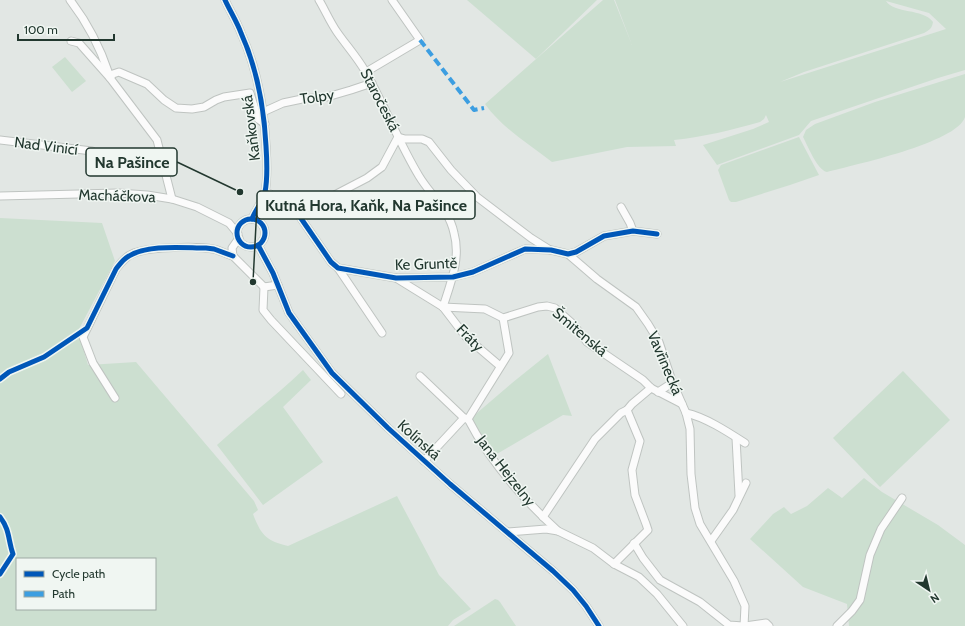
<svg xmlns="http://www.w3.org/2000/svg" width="965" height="626" viewBox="0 0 965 626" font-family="Cabin,sans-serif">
	<rect width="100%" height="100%" fill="#e2e7e4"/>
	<g fill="#ccdfd0" fill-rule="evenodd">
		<polygon points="467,0 597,0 536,59"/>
		<path d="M603 0H614L632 45 615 0H965V70L938 78 811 121 799 135 717 165 703 145 753 129 769 122 766 115 764 119 760 122C731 130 704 137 674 140L676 146 627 147 552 162C529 144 502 128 485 104ZM886 1 929 13 946 29 780 82 804 72 924 33C929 30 932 29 933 22 923 8 894 14 886 1Z"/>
		<polygon points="65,57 86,81 72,92 52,67"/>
		<path d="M965 74C965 82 965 111 965 117 957 143 853 165 827 172 817 170 808 146 803 137L806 130 815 124 875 102Z"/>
		<polygon points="799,137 819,175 790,185 736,202 731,202 729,200 718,170 721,165"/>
		<path d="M0 218 102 223 115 261 78 331 88 365 136 362 254 501 258 510 253 514C261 535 266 541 288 546L397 496 439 575 471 609 453 620 448 626H0ZM17 559H155V609H17Z"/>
		<polygon points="548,354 572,416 563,415 490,458 470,419 512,383"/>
		<path d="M303 370 311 380 283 407 323 462 263 505 217 445C245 419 276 396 303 370Z"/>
		<polygon points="903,371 950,420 880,487 833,438"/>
		<polygon points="864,478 882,492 938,525 965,545 965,626 849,626 847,604 803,587 750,539 773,514 784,507 791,514 807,506 828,488 842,498"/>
		<polygon points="495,599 498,600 500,602 516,626 454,626"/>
	</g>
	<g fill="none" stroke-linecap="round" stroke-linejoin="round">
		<defs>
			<g id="minor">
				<path d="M70 0C87 22 100 47 109 74"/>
				<path d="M225 0C230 11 237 22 241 33 257 68 264 108 266 146 267 161 268 177 265 192 263 202 255 210 252 219"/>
				<path d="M319 0C325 10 330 22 337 32 346 45 357 57 365 71 385 106 399 143 419 176 431 196 449 209 454 233 461 258 451 282 443 307"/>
				<polyline points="71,41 79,43 110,78 157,140 172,199"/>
				<polyline points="366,72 420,40 392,0"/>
				<polyline points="110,78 113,74 119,72 147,84 164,100 176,108 192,109 204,107 216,100 224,97 250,93 258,119 265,124"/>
				<polyline points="263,112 283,103 302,99 327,97 351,90 372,83"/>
				<polyline points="398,137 405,139 422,139 429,142 451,170 477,197 531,238 550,250"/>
				<polyline points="0,140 92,151"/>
				<polyline points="265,192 270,194 285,210 298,214 331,262 338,268 396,278 453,277 473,272 525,249 551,250 568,254 576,252 604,236 633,231 657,234"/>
				<polyline points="0,196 118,193 147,195 172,199 197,207 229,223 238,234"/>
				<polyline points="621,207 630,223 633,231"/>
				<polyline points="298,214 367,178 382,167 398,137"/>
				<circle cx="251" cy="233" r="14"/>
				<polyline points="239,238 232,248 233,256 264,287 278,285"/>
				<polyline points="258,245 273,273 289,313 332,373 388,428 450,484 553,571 573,590 586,606 599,626"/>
				<polyline points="568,254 597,279 636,307 648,324 659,342 672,381 686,413 690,429 691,474 695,508 700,524 734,581 745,606 744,626"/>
				<polyline points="338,268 382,333"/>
				<polyline points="396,278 443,307 466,337 500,366"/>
				<polyline points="264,287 263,310 271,320 341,394"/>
				<polyline points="443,307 485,309 503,318 538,307 547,306 555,308 572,323 587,342 643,380 651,388 682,404"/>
				<polyline points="420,376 464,418"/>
				<polyline points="658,392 669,385 672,381"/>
				<path d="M115 398 93 363 83 337 116 269C121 262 126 256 134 253 148 247 198 246 213 249 219 250 226 254 233 256"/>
				<path d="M686 413C705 417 728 432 745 443"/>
				<path d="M468 419C490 462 523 499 558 531"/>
				<polyline points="468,419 509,353 503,318"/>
				<polyline points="736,438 739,495"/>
				<polyline points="424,461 464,418 468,419"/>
				<polyline points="543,517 595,439 621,413 627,410 632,404 651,388"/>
				<polyline points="508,532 546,529 558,531 593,548 614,564 639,577 657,594 683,626"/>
				<polyline points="711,541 733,510 746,483"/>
				<polyline points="634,543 643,558 660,580 700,602 729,625 743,626"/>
				<polyline points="614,564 648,530 646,524 635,495 632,470 640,441 627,410"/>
				<polyline points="745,626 766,623 769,626"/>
				<polyline points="837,626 852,611 860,600 870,555 881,529 902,498"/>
			</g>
		</defs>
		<use href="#minor" stroke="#bfc4c1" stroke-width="9"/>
		<use href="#minor" stroke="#fbfbfb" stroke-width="7"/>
		<polyline stroke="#3c9ee1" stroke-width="4" stroke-dasharray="8 4" stroke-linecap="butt" points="420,40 474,110 484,108"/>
		<defs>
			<g id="cycleway">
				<path d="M225 0C230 11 237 22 241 33 257 68 264 108 266 146 267 161 268 177 265 192 263 202 255 210 252 219"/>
				<polyline points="265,192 270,194 285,210 298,214 331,262 338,268 396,278 453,277 473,272 525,249 551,250 568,254 576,252 604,236 633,231 657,234"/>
				<circle cx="251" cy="233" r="14"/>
				<polyline points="258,245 273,273 289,313 332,373 388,428 450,484 553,571 573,590 586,606 599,626"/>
				<path d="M0 379 9 372 44 357 87 328 116 269C120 264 123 259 129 256 148 244 184 248 206 248L214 249 233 256"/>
				<path d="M0 517C10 530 8 540 13 554L0 574"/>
			</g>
		</defs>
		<use href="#cycleway" stroke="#f0f6f2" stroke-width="8"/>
		<use href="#cycleway" stroke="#0057b8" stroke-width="5"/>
	</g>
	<g text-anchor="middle" stroke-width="3" stroke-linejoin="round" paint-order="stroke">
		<g font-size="15" fill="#22382f" stroke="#f0f6f2">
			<text transform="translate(317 97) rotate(-8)" y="5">Tolpy</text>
			<text transform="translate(380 100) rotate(63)" y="5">Staročeská</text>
			<text transform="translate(251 128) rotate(-97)" y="5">Kaňkovská</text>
			<text transform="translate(46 146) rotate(7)" y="5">Nad Vinicí</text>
			<text transform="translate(117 196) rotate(2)" y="5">Macháčkova</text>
			<text transform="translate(426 264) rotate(-2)" y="5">Ke Gruntě</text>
			<text transform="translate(580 332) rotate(40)" y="5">Šmitenská</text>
			<text transform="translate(470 338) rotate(46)" y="5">Fráty</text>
			<text transform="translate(665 363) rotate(67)" y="5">Vavřinecká</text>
			<text transform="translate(419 440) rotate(42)" y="5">Kolínská</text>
			<text transform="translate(506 471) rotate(52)" y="5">Jana Hejzelny</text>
		</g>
	</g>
	<path fill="none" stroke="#22382f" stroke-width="1.5" d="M240 192L177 162M253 282L257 205"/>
	<g fill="#22382f" stroke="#f0f6f2" stroke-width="1.5">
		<circle cx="240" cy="192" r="4"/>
		<circle cx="253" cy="282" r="4"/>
	</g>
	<g fill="#f0f6f2" stroke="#22382f" stroke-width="1.5">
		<rect x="86" y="148" width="91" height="28" rx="4"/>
		<rect x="257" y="191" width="218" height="28" rx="4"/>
	</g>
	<g font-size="16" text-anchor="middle" font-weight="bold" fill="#22382f">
		<text x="132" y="168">Na Pašince</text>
		<text x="366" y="211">Kutná Hora, Kaňk, Na Pašince</text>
	</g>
	<rect x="16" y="558" width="140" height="52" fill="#f0f6f2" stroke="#9eaaa4"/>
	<rect x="24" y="571" width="20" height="6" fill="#0057b8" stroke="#9eaaa4"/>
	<text x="52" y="578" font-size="12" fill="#22382f">Cycle path</text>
	<rect x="24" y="591" width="20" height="6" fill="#3c9ee1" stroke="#9eaaa4"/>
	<text x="52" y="598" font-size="12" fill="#22382f">Path</text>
	<g transform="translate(929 590) rotate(145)" stroke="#f0f6f2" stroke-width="3" paint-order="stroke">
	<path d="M0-3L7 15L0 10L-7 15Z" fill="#22382f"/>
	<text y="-6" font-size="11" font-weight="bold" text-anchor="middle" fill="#22382f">N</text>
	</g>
	<path d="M18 34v6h96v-6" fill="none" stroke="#22382f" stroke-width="2"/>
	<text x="24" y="34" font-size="12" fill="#22382f" stroke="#f0f6f2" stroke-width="3" paint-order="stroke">100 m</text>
</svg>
